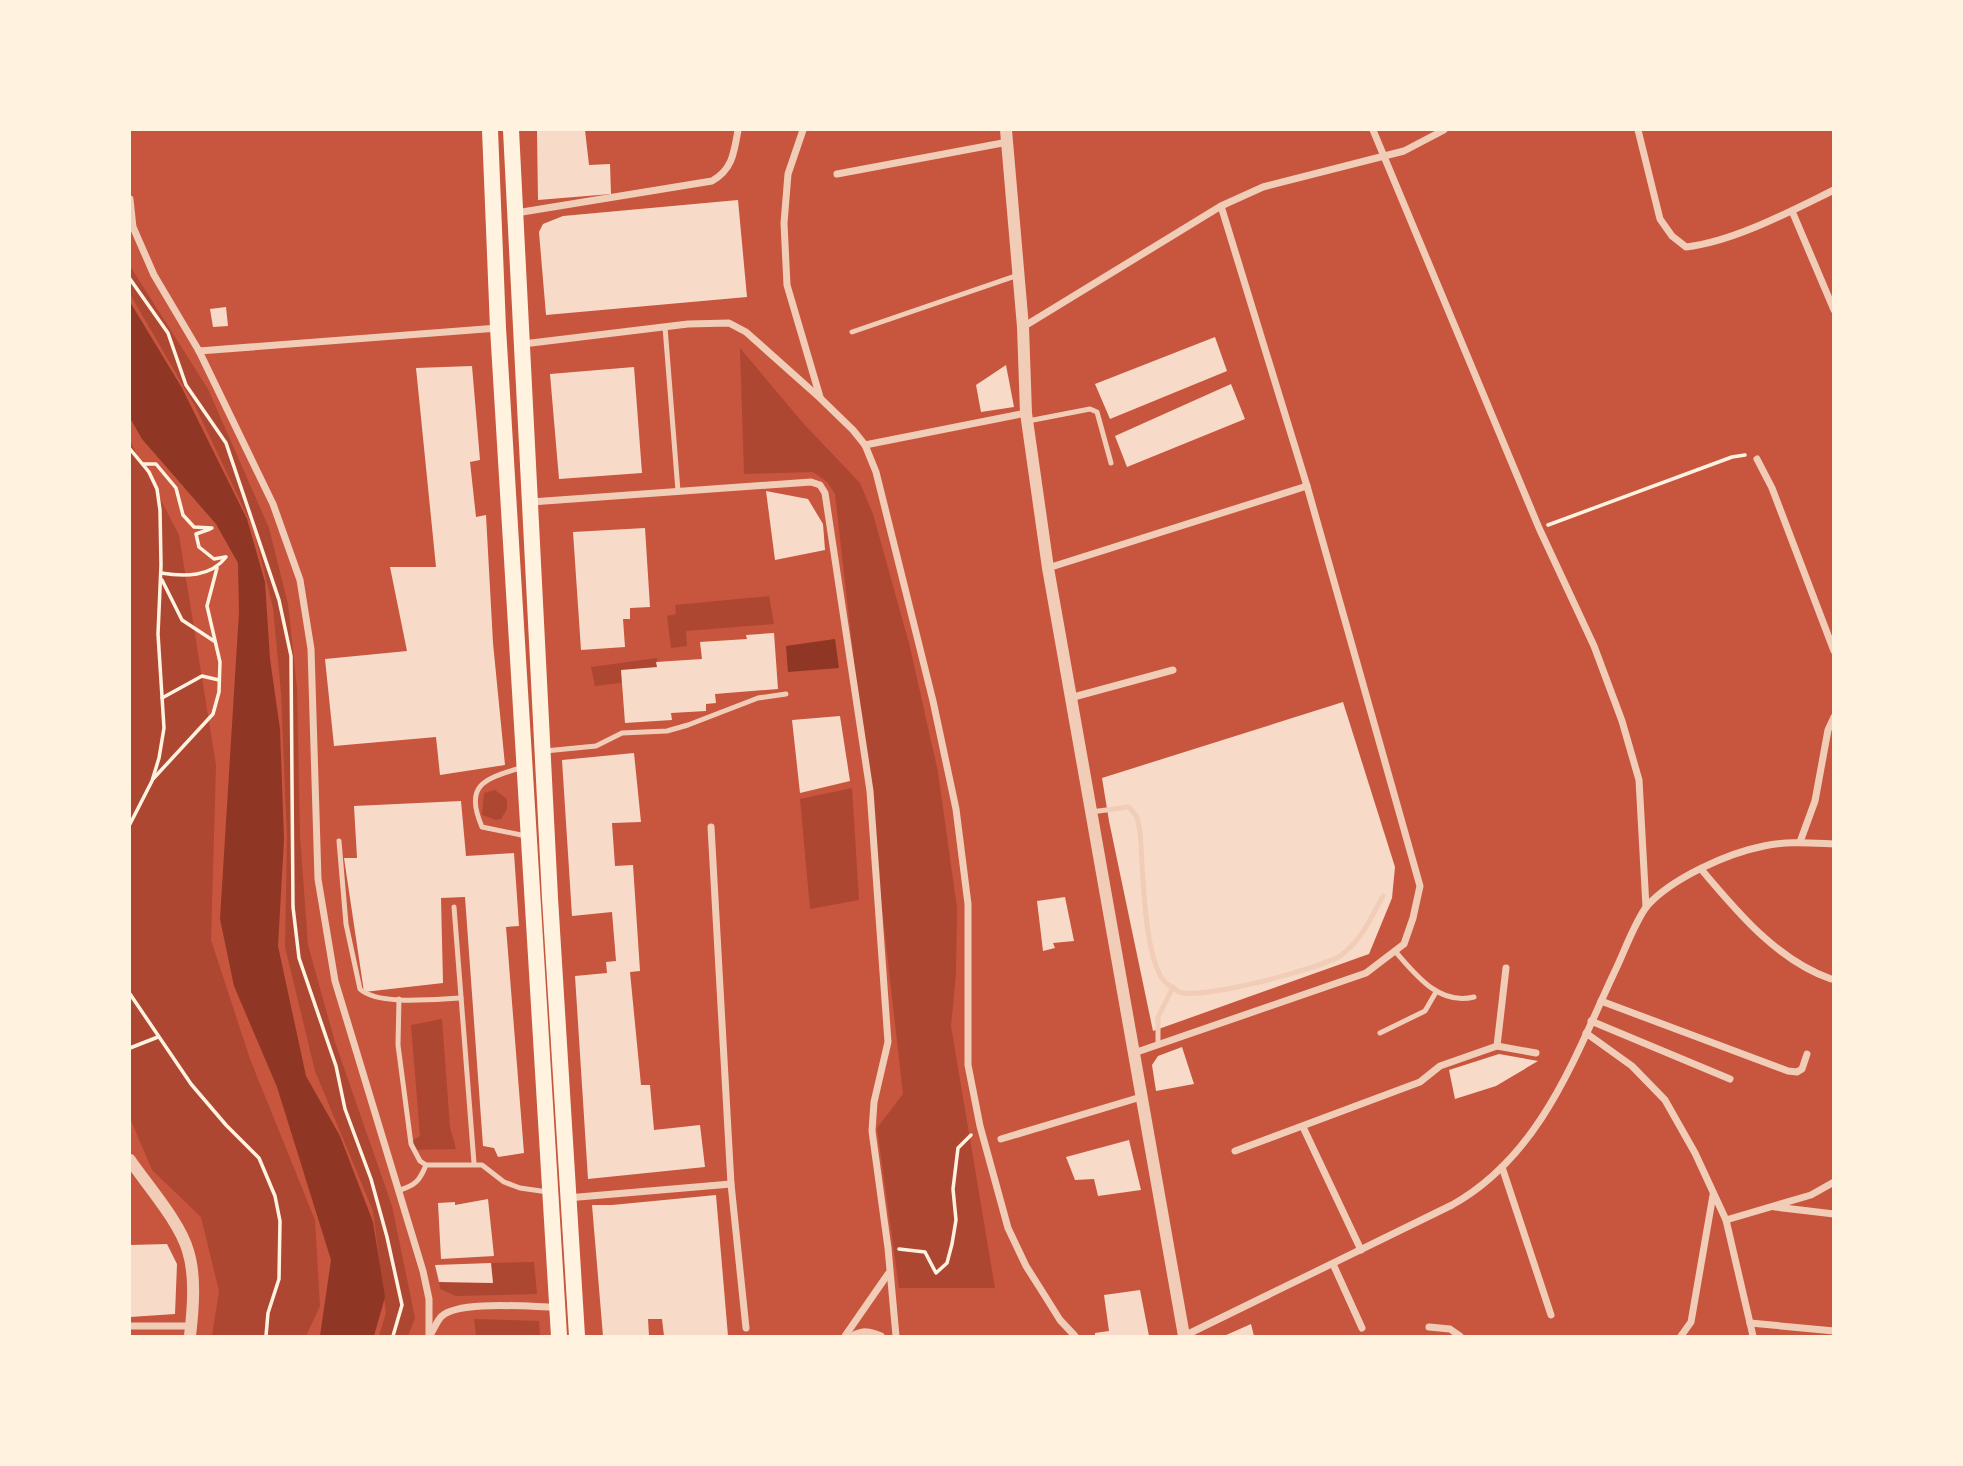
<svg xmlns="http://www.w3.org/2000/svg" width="1963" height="1466" viewBox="0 0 1963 1466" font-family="Inter,sans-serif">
	<rect width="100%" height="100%" fill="#c8553d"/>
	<g fill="#ae4732">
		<polygon points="130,266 208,389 269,528 288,604 297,688 300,836 308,945 335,1042 392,1206 415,1318 408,1336 379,1336 386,1313 373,1211 315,1071 285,947 287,838 281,693 273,608 254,530 196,408 130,294"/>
		<polygon points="740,348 803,423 860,483 873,514 910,647 938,772 957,908 956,974 951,1026 995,1288 899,1288 877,1128 903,1094 835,494 827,482 813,472 744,474"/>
		<polygon points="130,441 179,535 216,765 211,940 250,1059 315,1220 320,1306 306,1336 212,1336 219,1291 201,1217 152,1170 130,1118"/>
		<polygon points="769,596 774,624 686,631 687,646 671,648 667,616 676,614 675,605"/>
		<polygon points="657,658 659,678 595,686 591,667"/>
		<polygon points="852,788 859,900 810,909 800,799"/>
		<polygon points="495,790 507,799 507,809 501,819 496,820 482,815 484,793"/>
		<polygon points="442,1019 450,1127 456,1149 411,1150 409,1143 420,1136 411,1025"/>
		<polygon points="534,1262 537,1294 456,1296 440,1289 439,1282 493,1283 491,1263"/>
		<polygon points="474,1319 539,1321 540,1336 476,1336"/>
	</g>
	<g fill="#8f3625">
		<polygon points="130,302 182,388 247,519 265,582 270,659 280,729 284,839 278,946 306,1076 340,1136 373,1222 385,1297 374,1336 320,1336 331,1260 277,1087 234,986 220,919 239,612 238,563 216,524 142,439 130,418"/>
		<polygon points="835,639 839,668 788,672 786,646"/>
	</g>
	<g fill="#f7dbc8">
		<polygon points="537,130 585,130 589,165 610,164 611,194 538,200"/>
		<polygon points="738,200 747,297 546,315 539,232 543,224 563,216"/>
		<polygon points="226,307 228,326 213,327 210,309"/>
		<polygon points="1215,337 1227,371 1110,419 1095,384"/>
		<polygon points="1006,365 1014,407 981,412 976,385"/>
		<polygon points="472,366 480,460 470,462 476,517 486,515 493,643 505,765 440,775 436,737 334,746 325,659 407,651 390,567 436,567 416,368"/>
		<polygon points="634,367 642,473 559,479 550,374"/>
		<polygon points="1231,384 1245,419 1127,467 1115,436"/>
		<polygon points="766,491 808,499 823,524 825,550 775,560"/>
		<polygon points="645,528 650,607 630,608 630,619 623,619 625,647 581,650 573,532"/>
		<polygon points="774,633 778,689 715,694 716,703 706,704 706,711 671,713 672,720 625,723 621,670 657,667 656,662 702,659 700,642 747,639 746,635"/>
		<polygon points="1343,702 1395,867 1392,898 1369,954 1153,1031 1109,821 1102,778"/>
		<polygon points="840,716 850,781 800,793 792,720"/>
		<polygon points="634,753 641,822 612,823 615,866 633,865 640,971 630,972 641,1085 650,1085 654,1130 700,1125 705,1167 588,1179 575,976 607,973 606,962 616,961 612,912 572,916 562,760"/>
		<polygon points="461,801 466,856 514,853 519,926 506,927 524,1153 498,1157 494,1148 483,1146 465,897 441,898 443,983 364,992 344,858 357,858 354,806"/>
		<polygon points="1065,897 1074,941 1053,943 1055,948 1043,951 1037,901"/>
		<polygon points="1182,1047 1194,1084 1156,1091 1152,1065 1158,1056"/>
		<polygon points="1499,1054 1538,1061 1496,1086 1455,1099 1449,1070"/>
		<polygon points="1129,1140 1141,1190 1098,1196 1094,1179 1075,1180 1066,1157"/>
		<polygon points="716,1195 728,1336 664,1336 662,1319 648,1319 649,1336 603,1336 592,1205 612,1205"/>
		<polygon points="488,1199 494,1256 441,1259 438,1203 455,1202 455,1205"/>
		<polygon points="167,1244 177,1264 175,1314 130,1317 130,1245"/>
		<polygon points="491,1263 493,1283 439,1282 435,1265"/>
		<polygon points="1140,1290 1149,1336 1095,1336 1095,1333 1109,1331 1104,1295"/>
		<polygon points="1251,1324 1254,1336 1224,1336"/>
	</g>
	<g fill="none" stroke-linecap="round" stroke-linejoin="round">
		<g stroke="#fff3e0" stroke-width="3.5">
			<polyline points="130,279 168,333 186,385 226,443 279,600 291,656 293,907 299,958 336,1066 345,1109 371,1179 387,1237 402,1305 393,1336"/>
			<polyline points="130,449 149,472 157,489 160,510 161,565 158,634 164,728 159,758 152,781 130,824"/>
			<polyline points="143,464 156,464 176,488 183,515 194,527 212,528"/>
			<polyline points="1548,525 1732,457 1745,455"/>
			<polyline points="210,529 196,534 199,547 214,559 225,557"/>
			<path d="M161 573C185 577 211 577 226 557"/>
			<polyline points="162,580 182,620 214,641"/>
			<polyline points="162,698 202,676 219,680"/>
			<polyline points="153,779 213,714 219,692 220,662 207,606 217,568"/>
			<polyline points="130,994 191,1084 226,1125 259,1158 275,1196 280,1221 279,1279 268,1313 266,1336"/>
			<polyline points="130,1048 158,1037"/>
			<polyline points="899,1249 925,1252 936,1273 947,1263 952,1244 956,1220 953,1189 958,1148 971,1135"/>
		</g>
		<g stroke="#f1ccb7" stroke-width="5">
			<polyline points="665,327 678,491"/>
			<polyline points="852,332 1018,275"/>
			<polyline points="1028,421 1090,409 1097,412 1111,463"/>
			<polyline points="545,751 596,746 622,733 667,731 688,725 758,698 786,694"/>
			<path d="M523 767C486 779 463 783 482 827L526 836"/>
			<path d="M1091 812 1129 807 1137 817 1140 832C1143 865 1143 961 1166 983 1169 985 1176 990 1179 992 1202 1000 1319 969 1340 956 1361 941 1371 918 1383 896"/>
			<path d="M339 841 346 924 360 989C378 1006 436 999 461 998"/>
			<polyline points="454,907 474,1163"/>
			<path d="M1395 951C1415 974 1439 1006 1474 997"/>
			<polyline points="399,999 398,1045 411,1144 420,1161 426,1165 482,1165 504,1182 520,1188 548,1192"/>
			<polyline points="1380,1033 1425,1011 1436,992"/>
			<polyline points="1158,1045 1158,1017 1173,987"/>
			<path d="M400 1190C416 1185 420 1180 426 1165"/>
		</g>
		<g stroke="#f1ccb7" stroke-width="7">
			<polyline points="803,130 788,174 784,223 787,285 820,397"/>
			<polyline points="1373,130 1539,528 1594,646 1622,721 1639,780 1646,907"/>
			<path d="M1638 130 1660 219 1672 236 1686 247C1733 242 1791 211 1834 190"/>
			<polyline points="837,174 1008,142"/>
			<polyline points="130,199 133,227 154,275 199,351 273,504 300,580 311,649 318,879 335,981 423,1271 429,1299 429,1336"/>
			<polyline points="1792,211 1834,310"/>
			<path d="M516 213 712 181C733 169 734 152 738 130"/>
			<polyline points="1023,327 1221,206 1263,187 1404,151 1444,130"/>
			<polyline points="523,344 688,324 729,323 746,332 820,398 853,430 865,445 876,472 933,701 956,809 968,904 968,1065 980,1126 1008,1228 1026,1266 1045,1296 1060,1320 1075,1336"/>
			<polyline points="199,351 498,328"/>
			<polyline points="865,445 1026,413"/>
			<polyline points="1757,459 1772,488 1834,651"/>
			<polyline points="531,502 811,482 820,485 825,493 870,791 888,1042 874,1102 872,1131 888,1248 896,1336"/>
			<polyline points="1048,568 1307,486"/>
			<polyline points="1070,698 1173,670"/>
			<polyline points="711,827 731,1184 746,1328"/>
			<polyline points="1800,842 1815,801 1828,730 1834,717"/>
			<path d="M1701 869C1737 912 1777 960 1831 979"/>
			<polyline points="1601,1001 1788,1071 1797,1072 1802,1069 1807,1054"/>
			<polyline points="1591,1021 1730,1079"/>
			<polyline points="1586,1033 1632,1066 1665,1100 1695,1153 1726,1220 1753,1336"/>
			<polyline points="1497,1046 1506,968"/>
			<polyline points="1134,1053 1366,973 1404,944 1413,918 1420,886 1307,486 1221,206"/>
			<polyline points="1303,1127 1361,1250"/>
			<polyline points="1001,1139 1141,1097"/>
			<polyline points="1235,1151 1420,1082 1440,1066 1497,1046 1536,1053"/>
			<polyline points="1502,1167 1551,1315"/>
			<polyline points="567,1198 731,1184"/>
			<polyline points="1775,1207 1834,1214"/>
			<polyline points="1726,1220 1811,1195 1834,1182"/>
			<polyline points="1333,1264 1362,1328"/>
			<polyline points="1750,1323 1834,1331"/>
			<polyline points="130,1326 191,1326"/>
			<polyline points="1429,1327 1450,1329 1460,1336"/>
			<path d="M430 1335C434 1330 437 1320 442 1316 459 1300 531 1307 556 1307"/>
			<polyline points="845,1336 888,1274"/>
			<path d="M852 1336C863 1330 870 1331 881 1336"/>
			<path d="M1184 1336 1452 1205C1540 1156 1574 1059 1614 973 1623 955 1635 921 1647 906 1672 878 1728 853 1764 846 1787 841 1810 843 1834 844"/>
			<polyline points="1681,1336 1691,1322 1713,1195"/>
		</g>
		<g stroke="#f1ccb7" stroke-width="12">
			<polyline points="1006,130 1023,327 1026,413 1048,568 1184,1336"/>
			<path d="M130 1160C147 1185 180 1222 188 1251 196 1276 193 1310 190 1336"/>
		</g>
		<g stroke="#fff3e0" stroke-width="16">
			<polyline points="490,130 498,328 559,1336"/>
			<polyline points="511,130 550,898 577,1336"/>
		</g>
	</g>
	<rect width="1963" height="1466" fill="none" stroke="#fff3e0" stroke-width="262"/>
</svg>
